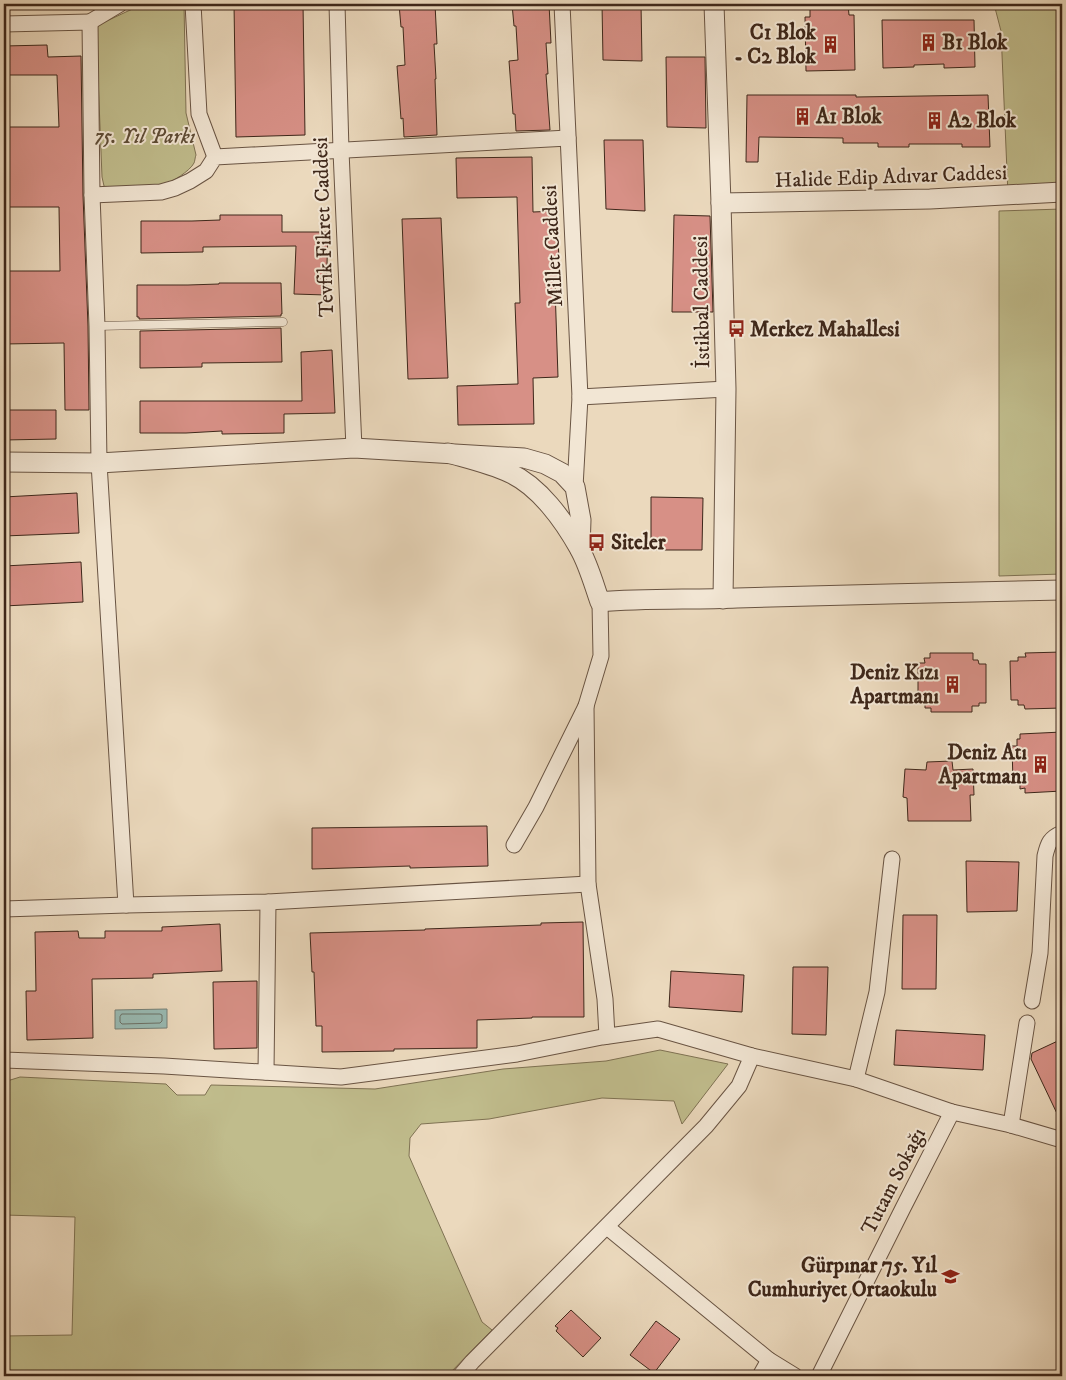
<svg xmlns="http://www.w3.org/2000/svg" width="1066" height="1380" viewBox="0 0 1066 1380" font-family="'IM FELL DW Pica',serif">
	<rect width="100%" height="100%" fill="#ebd9bd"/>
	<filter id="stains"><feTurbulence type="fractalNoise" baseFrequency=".004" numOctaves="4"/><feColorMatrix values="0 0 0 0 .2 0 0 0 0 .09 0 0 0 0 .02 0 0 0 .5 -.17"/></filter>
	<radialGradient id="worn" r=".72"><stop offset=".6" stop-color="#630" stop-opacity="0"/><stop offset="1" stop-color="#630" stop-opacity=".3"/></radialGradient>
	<g fill="#c0bc8c" stroke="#7f7253">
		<path d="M143 4H184L186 113 196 155C195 157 195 161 194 163 190 171 172 182 164 185L107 188 104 186 102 177 96 26Z"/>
		<polygon points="994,4 1062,4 1062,190 1008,195 1001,31"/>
		<polygon points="1062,209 1062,574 999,576 999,211"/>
		<polygon points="660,1050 728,1064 682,1124 674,1101 602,1098 489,1119 421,1124 410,1138 409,1156 482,1322 492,1330 447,1376 4,1376 4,1336 72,1335 75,1217 4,1215 4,1082 20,1077 166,1084 177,1095 205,1095 211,1085 375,1089 503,1069 606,1061"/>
	</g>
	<polygon fill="#98bab3" stroke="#747f76" points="167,1009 167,1028 115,1029 115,1010"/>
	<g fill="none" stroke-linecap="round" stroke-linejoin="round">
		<polygon stroke="#6b7066" stroke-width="1" points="122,1014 160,1014 162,1015 162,1021 160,1023 122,1024 120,1022 120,1017"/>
	</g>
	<g fill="#d79086" stroke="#3e271a">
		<polygon points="234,4 303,4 305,135 236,137"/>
		<polygon points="399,4 435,4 437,44 434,44 436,79 435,79 437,135 404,137 403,118 401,119 397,66 405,65 403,27 401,27"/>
		<polygon points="512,4 549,4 551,43 546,43 548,74 546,74 550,130 516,131 515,114 513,114 509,61 518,60 516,26 514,26"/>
		<polygon points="602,4 641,4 642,61 603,60"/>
		<polygon points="810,4 848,4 849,15 854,15 855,70 806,71 805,17 810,17"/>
		<polygon points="882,20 974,20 975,67 944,68 944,64 914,65 914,67 883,68"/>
		<polygon points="47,45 48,57 81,56 83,195 88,326 89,410 65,410 64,343 4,344 4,271 60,271 59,207 4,207 4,127 59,127 57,75 4,75 4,46"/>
		<polygon points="666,57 705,57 706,128 667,127"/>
		<polygon points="747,95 856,95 856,97 988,95 990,147 962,147 962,144 909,144 909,147 878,147 878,143 843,143 843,138 759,137 758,162 746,162"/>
		<polygon points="604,140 643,140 645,211 606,209"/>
		<polygon points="532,157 533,212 557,211 560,286 555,287 558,377 533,378 534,424 458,425 457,386 518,384 515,303 520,303 517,197 457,198 456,158"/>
		<polygon points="220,215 282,215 282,232 328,232 326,295 294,294 296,246 203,247 203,252 141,253 141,221 192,221 220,220"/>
		<polygon points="674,215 710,216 713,312 672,312"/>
		<polygon points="441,218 448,378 408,379 402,219"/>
		<polygon points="219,283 281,283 282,314 281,314 281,316 139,319 139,317 137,317 137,285 188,285 219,284"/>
		<polygon points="281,328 282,362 202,363 202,367 140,368 140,331"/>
		<polygon points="332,350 335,413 284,414 284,433 222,434 222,431 186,433 140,433 140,401 302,401 301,352"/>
		<polygon points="4,410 56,410 56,439 4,440"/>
		<polygon points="77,493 79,533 4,536 4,497"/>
		<polygon points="651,497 703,498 702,550 651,550"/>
		<polygon points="81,562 83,602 4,606 4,566"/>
		<polygon points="1062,652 1062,708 1025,709 1024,705 1018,705 1018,700 1011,700 1010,661 1018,661 1018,657 1026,657 1025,653"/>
		<polygon points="930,653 973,653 973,660 978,660 979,664 986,664 986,703 979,703 979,706 972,706 972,712 931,712 931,708 925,708 925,704 918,704 918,663 925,663 924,658 930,658"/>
		<polygon points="1062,732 1062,791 1025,793 1025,788 1020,789 1020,782 1013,782 1012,746 1017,746 1017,739 1020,739 1020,734"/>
		<polygon points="952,761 953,770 973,769 974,795 970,795 971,821 908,821 907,798 903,797 905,769 926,770 927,762"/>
		<polygon points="487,826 488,866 410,868 410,866 312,869 312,828"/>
		<polygon points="966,861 1019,862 1017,911 967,912"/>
		<polygon points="903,915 937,915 936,989 902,989"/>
		<polygon points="583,922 584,1017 532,1017 532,1018 477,1020 477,1048 394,1049 394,1051 322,1052 322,1026 316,1026 314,972 312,972 310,933 425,930 425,929 541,925 541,923"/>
		<polygon points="220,924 222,971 153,974 153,978 92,979 93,1038 27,1040 26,991 36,991 35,932 78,931 79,938 105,938 105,931 162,931 162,927"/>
		<polygon points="793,967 828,967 826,1035 792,1034"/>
		<polygon points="671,971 744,975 742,1012 669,1007"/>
		<polygon points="257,981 257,1048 214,1049 213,982"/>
		<polygon points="896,1030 985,1035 983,1070 894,1065"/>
		<polygon points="1062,1039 1062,1124 1031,1059 1032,1053"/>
		<polygon points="571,1310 601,1338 583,1357 556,1331 558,1328 555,1326"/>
		<polygon points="656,1321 680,1339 654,1373 630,1355"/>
	</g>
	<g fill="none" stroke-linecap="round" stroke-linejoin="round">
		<defs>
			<polyline id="service" points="97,326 283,322"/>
			<g id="minor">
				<polyline points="193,4 199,114 215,157"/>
				<polyline points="337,4 341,151 354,448"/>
				<polyline points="562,4 580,397 575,487"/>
				<polyline points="90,22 120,4"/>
				<polyline points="4,24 90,22 92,195 97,326 99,463 126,905"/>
				<polyline points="92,195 161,192 175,188 190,181 206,171 215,157 568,138"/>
				<polyline points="580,397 726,389"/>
				<polyline points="586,706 588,884 605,999 607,1036"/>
				<polyline points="514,845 536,807 586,706 601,656 600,602"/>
				<polyline points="4,909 126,905 268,902 588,884"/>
				<path d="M1032 1001 1040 953 1045 856C1048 843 1050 838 1062 833"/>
				<polyline points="4,1060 164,1066 341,1077 517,1054 602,1037 658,1029 752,1056 856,1079 952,1112 1011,1125 1062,1140"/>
				<polyline points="266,1072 268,902"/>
				<polyline points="856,1079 877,992 892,859"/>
				<polyline points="1011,1125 1027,1023"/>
				<polyline points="607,1227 769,1360 795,1376"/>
				<polyline points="460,1376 472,1362 706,1126 739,1086 752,1056"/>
				<polyline points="760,1376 769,1360"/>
				<polyline points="819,1376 903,1208 952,1112"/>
			</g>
			<g id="tertiary">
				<polyline points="714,4 721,203 726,389 723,599"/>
				<polyline points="721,203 930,199 1062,192"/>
				<path d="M448 453C469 459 491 464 510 473 539 486 564 521 579 548 588 563 594 585 600 602 646 598 691 600 737 598 845 595 954 592 1062 590"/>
				<polyline points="4,462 99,463 354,448 524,458 545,464 562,473 575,487 581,520 580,549"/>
			</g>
		</defs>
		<use href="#service" stroke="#695443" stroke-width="9"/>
		<use href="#minor" stroke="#695443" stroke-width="17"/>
		<use href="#tertiary" stroke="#695443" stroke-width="21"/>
		<use href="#service" stroke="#f2e6d4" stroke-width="8"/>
		<use href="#minor" stroke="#f2e6d4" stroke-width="15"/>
		<use href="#tertiary" stroke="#f2e6d4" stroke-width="19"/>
	</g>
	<defs>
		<symbol id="building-bare" viewBox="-9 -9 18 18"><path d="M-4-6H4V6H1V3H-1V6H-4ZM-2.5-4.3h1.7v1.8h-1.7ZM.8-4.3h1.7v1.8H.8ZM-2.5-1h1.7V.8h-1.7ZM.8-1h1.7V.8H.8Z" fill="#8f2418" stroke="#f2e6d4" stroke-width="2.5" paint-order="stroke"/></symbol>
		<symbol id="bus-bare" viewBox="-9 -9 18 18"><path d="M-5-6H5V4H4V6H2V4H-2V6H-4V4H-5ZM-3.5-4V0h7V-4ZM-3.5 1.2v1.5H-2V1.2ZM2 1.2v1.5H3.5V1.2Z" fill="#8f2418" stroke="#f2e6d4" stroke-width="2.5" paint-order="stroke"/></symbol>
		<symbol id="school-bare" viewBox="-9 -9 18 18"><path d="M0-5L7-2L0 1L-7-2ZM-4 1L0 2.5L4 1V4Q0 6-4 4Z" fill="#8f2418" stroke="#f2e6d4" stroke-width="2.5" paint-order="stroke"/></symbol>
	</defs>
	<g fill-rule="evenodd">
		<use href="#building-bare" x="916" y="30" width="25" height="25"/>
		<use href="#building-bare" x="818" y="32" width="25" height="25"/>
		<use href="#building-bare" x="790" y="104" width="25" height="25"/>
		<use href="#building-bare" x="922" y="108" width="25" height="25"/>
		<use href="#bus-bare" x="724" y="316" width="25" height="25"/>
		<use href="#bus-bare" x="584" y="530" width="25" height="25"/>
		<use href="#building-bare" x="940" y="672" width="25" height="25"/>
		<use href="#building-bare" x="1028" y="752" width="25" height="25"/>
		<use href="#school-bare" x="938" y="1264" width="25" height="25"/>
	</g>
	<g text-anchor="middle" stroke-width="4" stroke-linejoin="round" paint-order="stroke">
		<g font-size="21" font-weight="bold" fill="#3e271a" stroke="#f2e6d4" text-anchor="start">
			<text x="816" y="39" text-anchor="end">C1 Blok<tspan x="816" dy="24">- C2 Blok</tspan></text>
			<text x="942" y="49">B1 Blok</text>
			<text x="816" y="123">A1 Blok</text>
			<text x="948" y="127">A2 Blok</text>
			<text x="750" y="336">Merkez Mahallesi</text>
			<text x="611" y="549">Siteler</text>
			<text x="939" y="679" text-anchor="end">Deniz Kızı<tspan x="939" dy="24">Apartmanı</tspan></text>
			<text x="1027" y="759" text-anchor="end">Deniz Atı<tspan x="1027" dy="24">Apartmanı</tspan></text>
			<text x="937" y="1272" text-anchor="end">Gürpınar 75. Yıl<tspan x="937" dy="24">Cumhuriyet Ortaokulu</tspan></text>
		</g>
		<g font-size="21" font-style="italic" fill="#5e4c36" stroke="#f2e6d4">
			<text x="145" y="143">75. Yıl Parkı</text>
		</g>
		<g font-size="21" fill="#3e271a" stroke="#f2e6d4">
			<text transform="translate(891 176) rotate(-2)" y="7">Halide Edip Adıvar Caddesi</text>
			<text transform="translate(323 227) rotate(-92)" y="7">Tevfik Fikret Caddesi</text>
			<text transform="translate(552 246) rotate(-93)" y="7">Millet Caddesi</text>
			<text transform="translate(701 302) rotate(-91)" y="7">İstikbal Caddesi</text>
			<text transform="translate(893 1181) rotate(-63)" y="7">Tutam Sokağı</text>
		</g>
	</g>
	<rect width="1066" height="1380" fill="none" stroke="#ebd9bd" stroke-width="20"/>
	<rect x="5" y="5" width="1056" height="1370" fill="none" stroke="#3e271a" stroke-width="2.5"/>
	<rect x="10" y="10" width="1046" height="1360" fill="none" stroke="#3e271a"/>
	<rect width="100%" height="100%" filter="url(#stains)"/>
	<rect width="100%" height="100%" fill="url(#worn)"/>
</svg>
